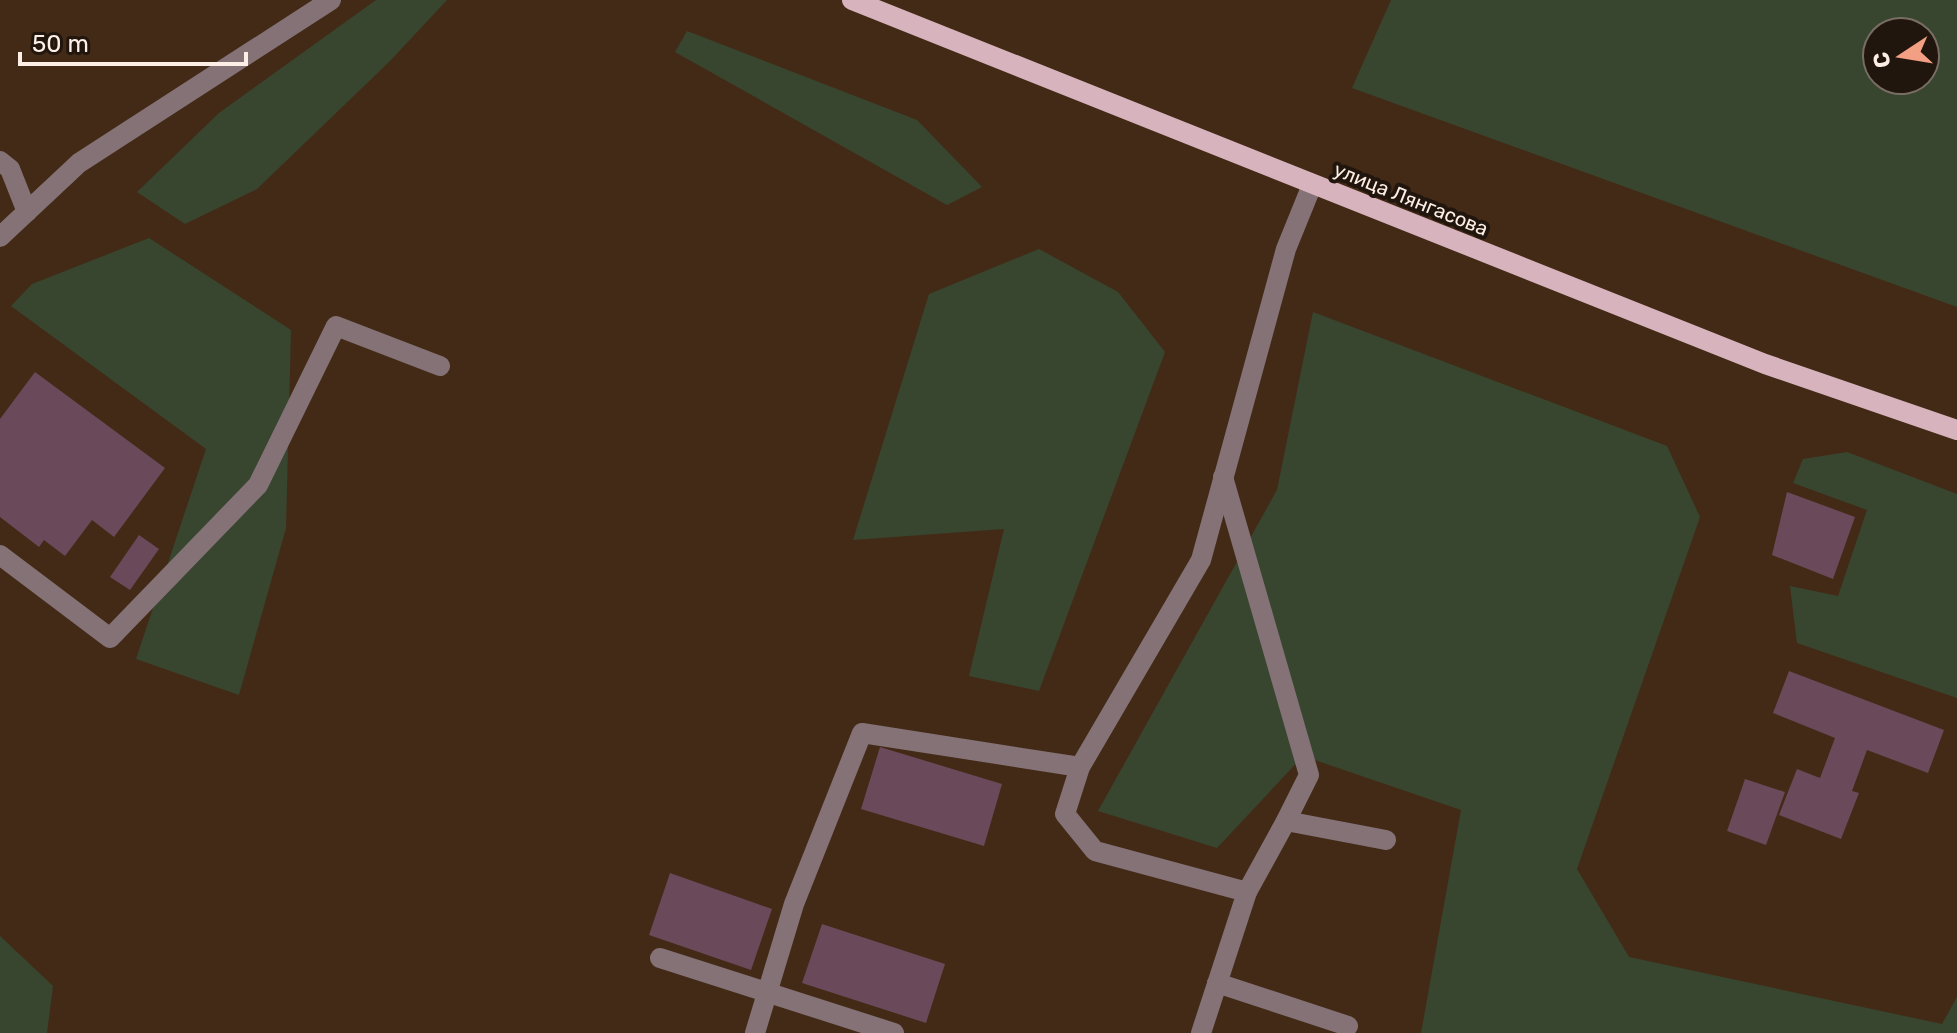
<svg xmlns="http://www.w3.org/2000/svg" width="1957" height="1033" viewBox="0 0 1957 1033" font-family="Rubik,sans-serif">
	<rect width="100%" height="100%" fill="#432a16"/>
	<g fill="#38462f" fill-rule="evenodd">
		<polygon points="376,0 447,0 390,61 257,189 185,224 137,192 219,113"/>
		<path d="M1391 0H1957V307L1352 88ZM1877 32H1925V80H1877Z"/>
		<polygon points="687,31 917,120 982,187 947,205 675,52"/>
		<polygon points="149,238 291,330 286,528 239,695 136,659 206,449 11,306 32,284"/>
		<polygon points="1039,249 1118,292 1165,352 1039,691 969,676 1004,529 853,540 929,294"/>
		<polygon points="1313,312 1667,446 1700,517 1577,869 1629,957 1942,1024 1957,997 1957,1033 1421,1033 1461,810 1303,756 1217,848 1098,811 1277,490"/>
		<polygon points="1847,452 1957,494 1957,698 1797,643 1790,586 1838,596 1867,510 1793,483 1803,459"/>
		<polygon points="0,936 53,986 47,1033 0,1033"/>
	</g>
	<g fill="#69495a">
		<polygon points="35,372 165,468 114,537 92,520 65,556 44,540 39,547 0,517 0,419"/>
		<polygon points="1787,492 1855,517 1833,579 1772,555"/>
		<polygon points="139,535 159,549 130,590 110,577"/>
		<polygon points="1789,671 1944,730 1928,773 1867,750 1852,791 1859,793 1841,839 1779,815 1797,769 1820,778 1835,738 1773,713"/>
		<polygon points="880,747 1002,784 984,846 861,809"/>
		<polygon points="1745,779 1785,792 1766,845 1727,831"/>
		<polygon points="670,873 772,909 751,970 649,935"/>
		<polygon points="822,924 945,964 926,1023 802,983"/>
	</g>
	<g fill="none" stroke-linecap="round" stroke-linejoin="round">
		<g stroke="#847277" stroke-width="20">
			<polyline points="0,161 10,169 27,212"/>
			<polyline points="0,237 79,163 331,0"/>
			<polyline points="1223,477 1309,775 1286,821"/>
			<polyline points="0,555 110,638 258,485 336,326 440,366"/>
			<polyline points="1080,767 1065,814 1095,851 1247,892 1201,1033"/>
			<polyline points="1247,892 1286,821 1386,840"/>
			<polyline points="660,958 894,1033"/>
			<polyline points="1217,983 1348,1026"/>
			<polyline points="755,1033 794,904 862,733 1080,767 1201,560 1286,249 1312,185"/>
		</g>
		<polyline stroke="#d7b4bd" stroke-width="20" points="852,0 1765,364 1957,430"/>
	</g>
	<g text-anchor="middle" stroke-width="8" stroke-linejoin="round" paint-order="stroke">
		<g font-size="20" fill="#fdefe5" stroke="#21160d">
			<text transform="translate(1411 199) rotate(22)" y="7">улица Лянгасова</text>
		</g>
	</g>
	<g transform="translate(1901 56) rotate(258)"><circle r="38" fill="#21160d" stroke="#796d63" stroke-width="2"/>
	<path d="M0-6L14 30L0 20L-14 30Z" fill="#f39f83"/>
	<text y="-12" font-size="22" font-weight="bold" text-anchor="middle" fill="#fdefe5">С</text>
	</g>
	<path d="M20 52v12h226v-12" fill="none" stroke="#fdefe5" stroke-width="4"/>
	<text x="32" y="52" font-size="24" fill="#fdefe5" stroke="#21160d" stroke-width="6" paint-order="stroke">50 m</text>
</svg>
